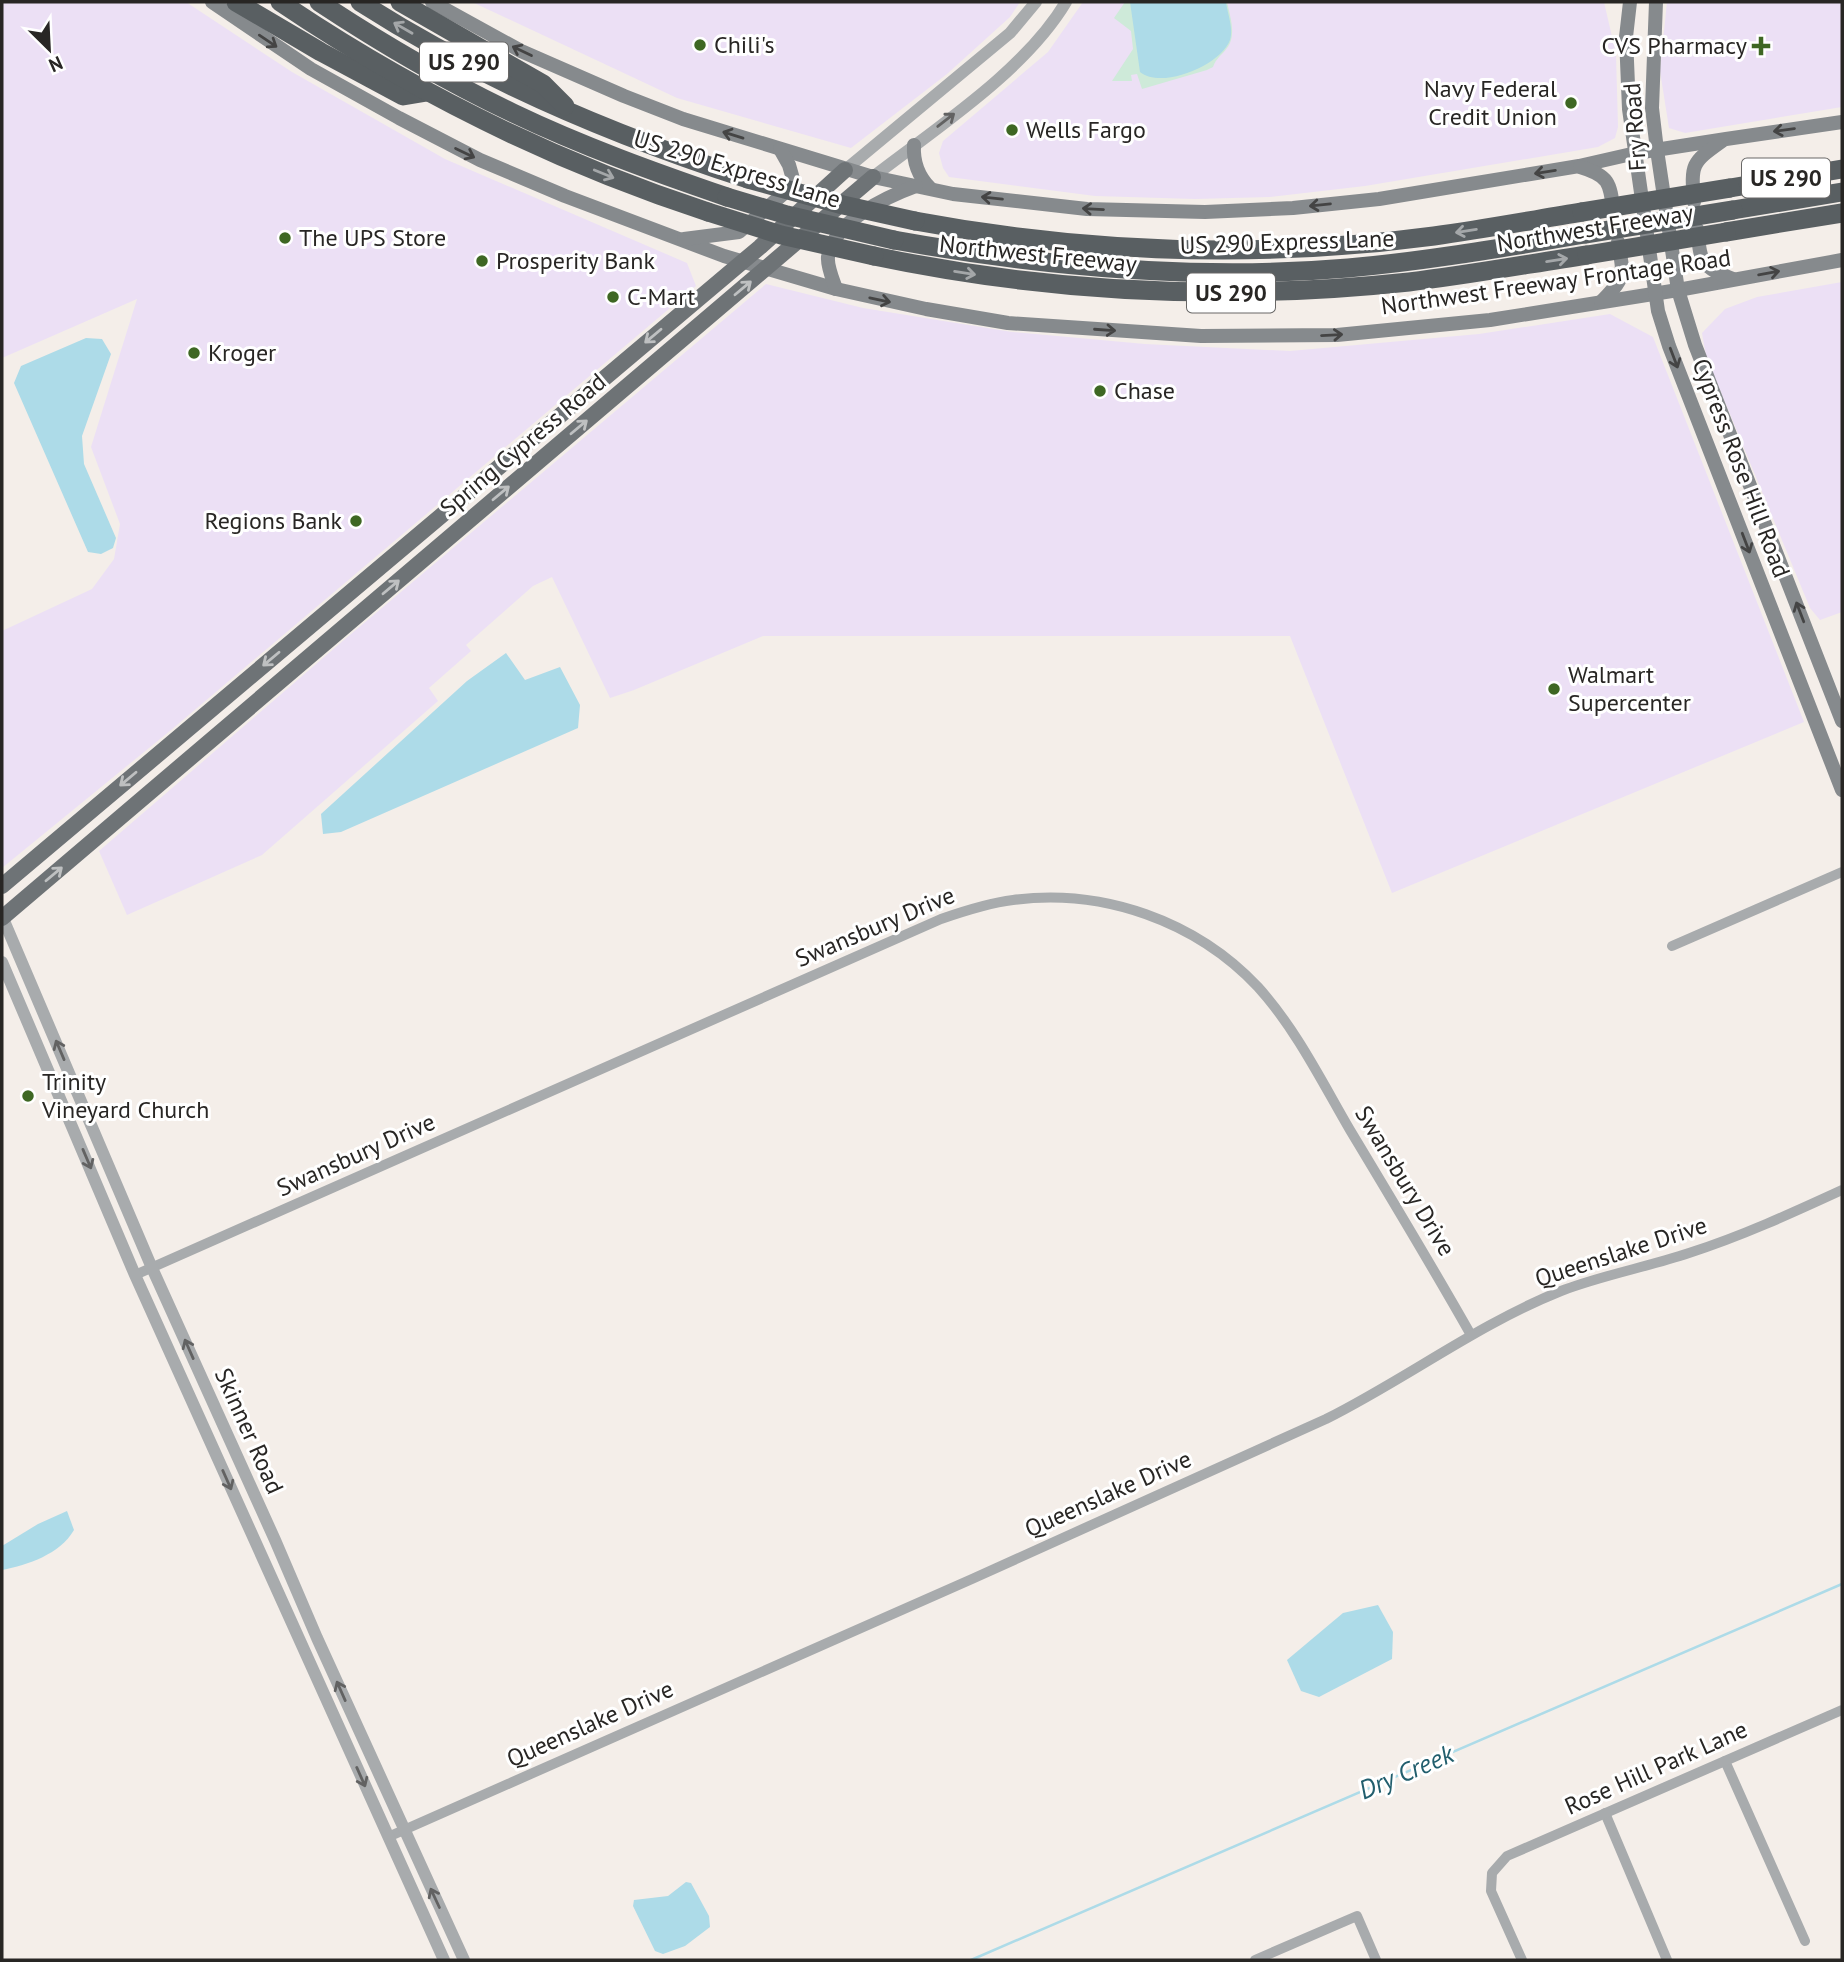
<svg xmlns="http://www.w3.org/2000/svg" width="1844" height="1962" viewBox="0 0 1844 1962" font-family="'PT Sans',sans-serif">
	<rect width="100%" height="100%" fill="#f4eee9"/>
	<g fill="#ece0f5">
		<polygon points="2,2 186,2 292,72 445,159 687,263 696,286 171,730 2,868 2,631 92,589 114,559 120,524 91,447 137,299 2,358"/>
		<polygon points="472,2 1020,2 1010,17 947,74 851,148 677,98"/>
		<polygon points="1083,2 1604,2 1616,54 1618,127 1615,138 1598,147 1365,186 1270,197 1195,199 1095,196 949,177 943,168 939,153 943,141 1048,52"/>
		<polygon points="1667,2 1842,2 1842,107 1685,133 1669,128 1660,71"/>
		<polygon points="1842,282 1842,612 1820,620 1810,608 1706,356 1702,333 1725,309 1757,297"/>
		<polygon points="766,284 863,308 1012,332 1145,344 1290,351 1479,334 1610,314 1653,337 1804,722 1392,893 1290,636 763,636 634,690 610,698 552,577 533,586 466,645 471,651 429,688 438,701 262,855 127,915 99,851 344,640"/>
	</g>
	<path fill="#ceead9" d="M1125 2H1227C1230 16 1237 36 1227 48 1222 55 1216 58 1213 67L1207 70 1142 89 1137 74 1131 75 1132 81H1112L1133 49 1131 31 1114 18Z"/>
	<g fill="#addbe8">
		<path d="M1130 2H1226C1227 12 1234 29 1230 40 1221 65 1162 90 1140 72Z"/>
		<polygon points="86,338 102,339 111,354 82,436 84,464 116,538 113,548 101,554 88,552 14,383 21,366"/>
		<polygon points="506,653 525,680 560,667 580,705 578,728 341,832 323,834 321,814 467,681"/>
		<path d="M67 1511 74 1530C60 1554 28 1565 2 1570V1546L38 1524Z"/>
		<polygon points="1378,1605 1393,1632 1392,1659 1319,1697 1301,1691 1287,1660 1343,1613"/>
		<polygon points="686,1882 691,1883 709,1916 710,1927 685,1946 663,1954 655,1951 633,1906 634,1900 668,1896"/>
	</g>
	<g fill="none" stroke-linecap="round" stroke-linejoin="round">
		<polyline stroke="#addbe8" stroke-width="2.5" points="971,1960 1842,1584"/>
		<g stroke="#a8abad" stroke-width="10">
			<polyline points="1672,946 1842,872"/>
			<path d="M135 1275 941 919C964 911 988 903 1013 900 1103 888 1196 921 1258 987 1296 1029 1322 1082 1350 1130 1391 1198 1432 1266 1471 1335"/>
			<polyline points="1725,1761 1805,1941"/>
			<polyline points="1605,1813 1667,1960"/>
			<path d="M388 1837 972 1579 1326 1419C1406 1379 1478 1324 1561 1291 1603 1275 1647 1267 1689 1253 1742 1236 1792 1213 1842 1190"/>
			<polyline points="1255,1960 1357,1916 1376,1960"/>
			<polyline points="1522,1960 1491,1891 1492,1873 1507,1856 1842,1710"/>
		</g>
		<g stroke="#a8abad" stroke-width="12">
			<polyline points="845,170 1010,33 1036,2"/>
			<path d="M873 177C936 128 1025 71 1066 2"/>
			<polyline points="2,916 152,1268 275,1540 317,1638 464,1960"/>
			<polyline points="2,962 135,1275 444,1960"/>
		</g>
		<g stroke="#868a8d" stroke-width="14">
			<polyline points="212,2 311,69 399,118 480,160 565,196 724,256 836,289 926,309 1008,323 1201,336 1337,335 1490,320 1678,290 1842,260"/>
			<polyline points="432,2 521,51 624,96 683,119 873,177 953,194 1087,209 1205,212 1293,208 1379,199 1579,166 1636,153 1726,139 1842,122"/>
			<polyline points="1630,2 1626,37 1629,109 1658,311 1669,346 1842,790"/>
			<polyline points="1656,2 1652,108 1657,150 1678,290 1695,345 1842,721"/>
			<path d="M914 145C913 162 918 176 930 188"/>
			<path d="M1580 167C1611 176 1610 184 1614 215"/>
			<path d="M1694 202C1691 164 1691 163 1722 141"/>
			<path d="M1697 229C1701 263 1700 266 1733 279"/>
			<polyline points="684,239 739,232 789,189 793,179 789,165 780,149"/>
			<path d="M836 289C833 280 827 266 828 257 834 221 886 197 916 186"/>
			<path d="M1601 302C1626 277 1624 276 1618 242"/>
		</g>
		<g stroke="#6e7376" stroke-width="16">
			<polyline points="2,886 760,247 845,170"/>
			<polyline points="2,918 873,177"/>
		</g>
		<g stroke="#595f62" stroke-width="19">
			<polyline points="236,2 321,52 403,96 427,92"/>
			<path d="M280 2C413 92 556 162 708 212"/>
			<path d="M319 2C381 43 446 81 513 113 582 146 654 172 727 197"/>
			<path d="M360 2C480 79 612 135 748 179"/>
			<polyline points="400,2 543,84 565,106"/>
			<polyline points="1730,188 1842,169"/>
			<polyline points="1733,210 1842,192"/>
			<path d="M915 221C1086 253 1262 259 1434 236 1484 229 1533 220 1582 212"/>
			<polyline points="1726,232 1842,213"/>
			<path d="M894 240C1044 267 1196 281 1348 268 1428 261 1506 247 1585 234"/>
			<path d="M874 256C1050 293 1230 301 1409 282 1468 275 1528 264 1587 255"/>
		</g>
		<g stroke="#595f62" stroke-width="19">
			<polyline points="748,179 843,205 915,221"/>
			<polyline points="727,197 787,215 894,240"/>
			<polyline points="708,212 781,235 874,256"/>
			<polyline points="1582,212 1730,188"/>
			<polyline points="1585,234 1733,210"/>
			<polyline points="1587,255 1726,232"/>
		</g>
	</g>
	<defs><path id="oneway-shaft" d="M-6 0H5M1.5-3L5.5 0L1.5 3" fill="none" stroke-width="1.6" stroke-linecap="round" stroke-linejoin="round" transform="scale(1.75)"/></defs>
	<g stroke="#a4a7a9">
		<use href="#oneway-shaft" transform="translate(403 28) rotate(-150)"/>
		<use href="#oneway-shaft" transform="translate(604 174) rotate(22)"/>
		<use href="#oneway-shaft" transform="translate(1466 231) rotate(171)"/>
		<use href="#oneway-shaft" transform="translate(1557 260) rotate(-9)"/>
		<use href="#oneway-shaft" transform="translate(965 273) rotate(9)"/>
	</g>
	<g stroke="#444">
		<use href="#oneway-shaft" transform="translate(268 41) rotate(34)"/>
		<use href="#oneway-shaft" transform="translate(522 51) rotate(-154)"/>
		<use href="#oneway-shaft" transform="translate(1784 130) rotate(172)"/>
		<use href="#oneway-shaft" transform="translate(733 135) rotate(-163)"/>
		<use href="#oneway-shaft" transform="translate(465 153) rotate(26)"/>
		<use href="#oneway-shaft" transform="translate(1545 172) rotate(171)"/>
		<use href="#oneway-shaft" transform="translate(992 198) rotate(-174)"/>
		<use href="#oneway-shaft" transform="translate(1320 205) rotate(174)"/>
		<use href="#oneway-shaft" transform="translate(1093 209) rotate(-177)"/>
		<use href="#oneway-shaft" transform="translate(1769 273) rotate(-10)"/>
		<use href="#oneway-shaft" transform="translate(880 300) rotate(12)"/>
		<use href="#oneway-shaft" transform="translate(1105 330) rotate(4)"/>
		<use href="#oneway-shaft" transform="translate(1332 335) rotate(-3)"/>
		<use href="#oneway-shaft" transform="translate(1674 358) rotate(69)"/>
		<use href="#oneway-shaft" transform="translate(1746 543) rotate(69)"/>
		<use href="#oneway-shaft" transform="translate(1800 612) rotate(-111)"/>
	</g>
	<g stroke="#626262">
		<use href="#oneway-shaft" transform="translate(946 120) rotate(-38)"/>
		<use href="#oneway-shaft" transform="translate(60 1050) rotate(-113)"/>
		<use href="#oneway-shaft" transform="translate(87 1159) rotate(67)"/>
		<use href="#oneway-shaft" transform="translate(189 1349) rotate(-114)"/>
		<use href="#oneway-shaft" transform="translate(227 1480) rotate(66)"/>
		<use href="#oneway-shaft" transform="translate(341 1691) rotate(-114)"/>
		<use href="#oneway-shaft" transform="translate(361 1777) rotate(66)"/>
		<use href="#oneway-shaft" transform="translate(435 1898) rotate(-115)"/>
	</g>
	<g stroke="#bec0c1">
		<use href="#oneway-shaft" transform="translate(743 288) rotate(-40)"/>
		<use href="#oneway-shaft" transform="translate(653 336) rotate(140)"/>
		<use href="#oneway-shaft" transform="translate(579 427) rotate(-40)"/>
		<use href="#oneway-shaft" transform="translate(501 493) rotate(-40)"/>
		<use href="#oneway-shaft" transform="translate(391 587) rotate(-40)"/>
		<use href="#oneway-shaft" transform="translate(271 659) rotate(140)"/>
		<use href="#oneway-shaft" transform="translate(128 779) rotate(140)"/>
		<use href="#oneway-shaft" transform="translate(54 874) rotate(-40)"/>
	</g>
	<g fill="#3e6723" stroke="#fff" stroke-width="2.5">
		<circle cx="700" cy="45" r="7"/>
		<path d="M1757.5 35.5h7v7h7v7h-7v7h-7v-7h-7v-7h7z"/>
		<circle cx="1571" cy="103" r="7"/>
		<circle cx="1012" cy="130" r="7"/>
		<circle cx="285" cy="238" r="7"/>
		<circle cx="482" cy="261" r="7"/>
		<circle cx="613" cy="297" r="7"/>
		<circle cx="194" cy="353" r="7"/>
		<circle cx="1100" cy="391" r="7"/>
		<circle cx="356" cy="521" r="7"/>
		<circle cx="1554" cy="689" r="7"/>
		<circle cx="28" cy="1096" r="7"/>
	</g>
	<g text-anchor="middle" stroke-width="6" stroke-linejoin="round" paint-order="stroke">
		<g fill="#fff" stroke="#686766" stroke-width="2">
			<rect x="420" y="42.5" width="88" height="39" rx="5"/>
			<rect x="1742" y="158.5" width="88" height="39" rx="5"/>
			<rect x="1187" y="273.5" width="88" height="39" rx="5"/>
		</g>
		<g font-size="23" font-weight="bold" fill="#282624">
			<text x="464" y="70">US 290</text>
			<text x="1786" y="186">US 290</text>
			<text x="1231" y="301">US 290</text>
		</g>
		<g font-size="24" fill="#282624" stroke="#fff" text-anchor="start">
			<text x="714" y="53">Chili's</text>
			<text x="1747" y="54" text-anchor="end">CVS Pharmacy</text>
			<text x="1557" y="97" text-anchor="end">Navy Federal<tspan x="1557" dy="28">Credit Union</tspan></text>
			<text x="1026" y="138">Wells Fargo</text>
			<text x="299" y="246">The UPS Store</text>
			<text x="496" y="269">Prosperity Bank</text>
			<text x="627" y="305">C-Mart</text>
			<text x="208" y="361">Kroger</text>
			<text x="1114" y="399">Chase</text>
			<text x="342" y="529" text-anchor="end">Regions Bank</text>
			<text x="1568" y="683">Walmart<tspan x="1568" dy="28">Supercenter</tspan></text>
			<text x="42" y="1090">Trinity<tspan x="42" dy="28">Vineyard Church</tspan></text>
		</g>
		<g font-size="24" fill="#282624" stroke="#fff">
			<text transform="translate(1635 127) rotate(-94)" y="8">Fry Road</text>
			<text transform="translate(737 169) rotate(17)" y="8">US 290 Express Lane</text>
			<text transform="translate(1595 228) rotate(-9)" y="8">Northwest Freeway</text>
			<text transform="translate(1287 242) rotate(-2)" y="8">US 290 Express Lane</text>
			<text transform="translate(1038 254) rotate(6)" y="8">Northwest Freeway</text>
			<text transform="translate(1556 282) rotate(-8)" y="8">Northwest Freeway Frontage Road</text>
			<text transform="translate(523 445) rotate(-40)" y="8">Spring Cypress Road</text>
			<text transform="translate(1741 468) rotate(69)" y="8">Cypress Rose Hill Road</text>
			<text transform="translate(875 927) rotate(-23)" y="8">Swansbury Drive</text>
			<text transform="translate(356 1155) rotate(-24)" y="8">Swansbury Drive</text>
			<text transform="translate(1405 1181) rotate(59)" y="8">Swansbury Drive</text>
			<text transform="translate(1621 1252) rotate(-18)" y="8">Queenslake Drive</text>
			<text transform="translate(249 1431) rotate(66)" y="8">Skinner Road</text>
			<text transform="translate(1108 1494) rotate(-24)" y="8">Queenslake Drive</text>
			<text transform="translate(590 1724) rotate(-24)" y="8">Queenslake Drive</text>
			<text transform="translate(1656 1768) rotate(-24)" y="8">Rose Hill Park Lane</text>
		</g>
		<g font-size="26" font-style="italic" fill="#215e6d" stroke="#fff">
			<text transform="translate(1406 1772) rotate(-23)" y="9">Dry Creek</text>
		</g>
	</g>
	<rect width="1844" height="1962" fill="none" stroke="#282624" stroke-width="7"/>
	<g transform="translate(49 49) rotate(156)" stroke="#ffffff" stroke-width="5" paint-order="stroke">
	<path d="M0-5L12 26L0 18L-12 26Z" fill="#282624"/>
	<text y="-10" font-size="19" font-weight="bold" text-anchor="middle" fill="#282624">N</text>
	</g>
</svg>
